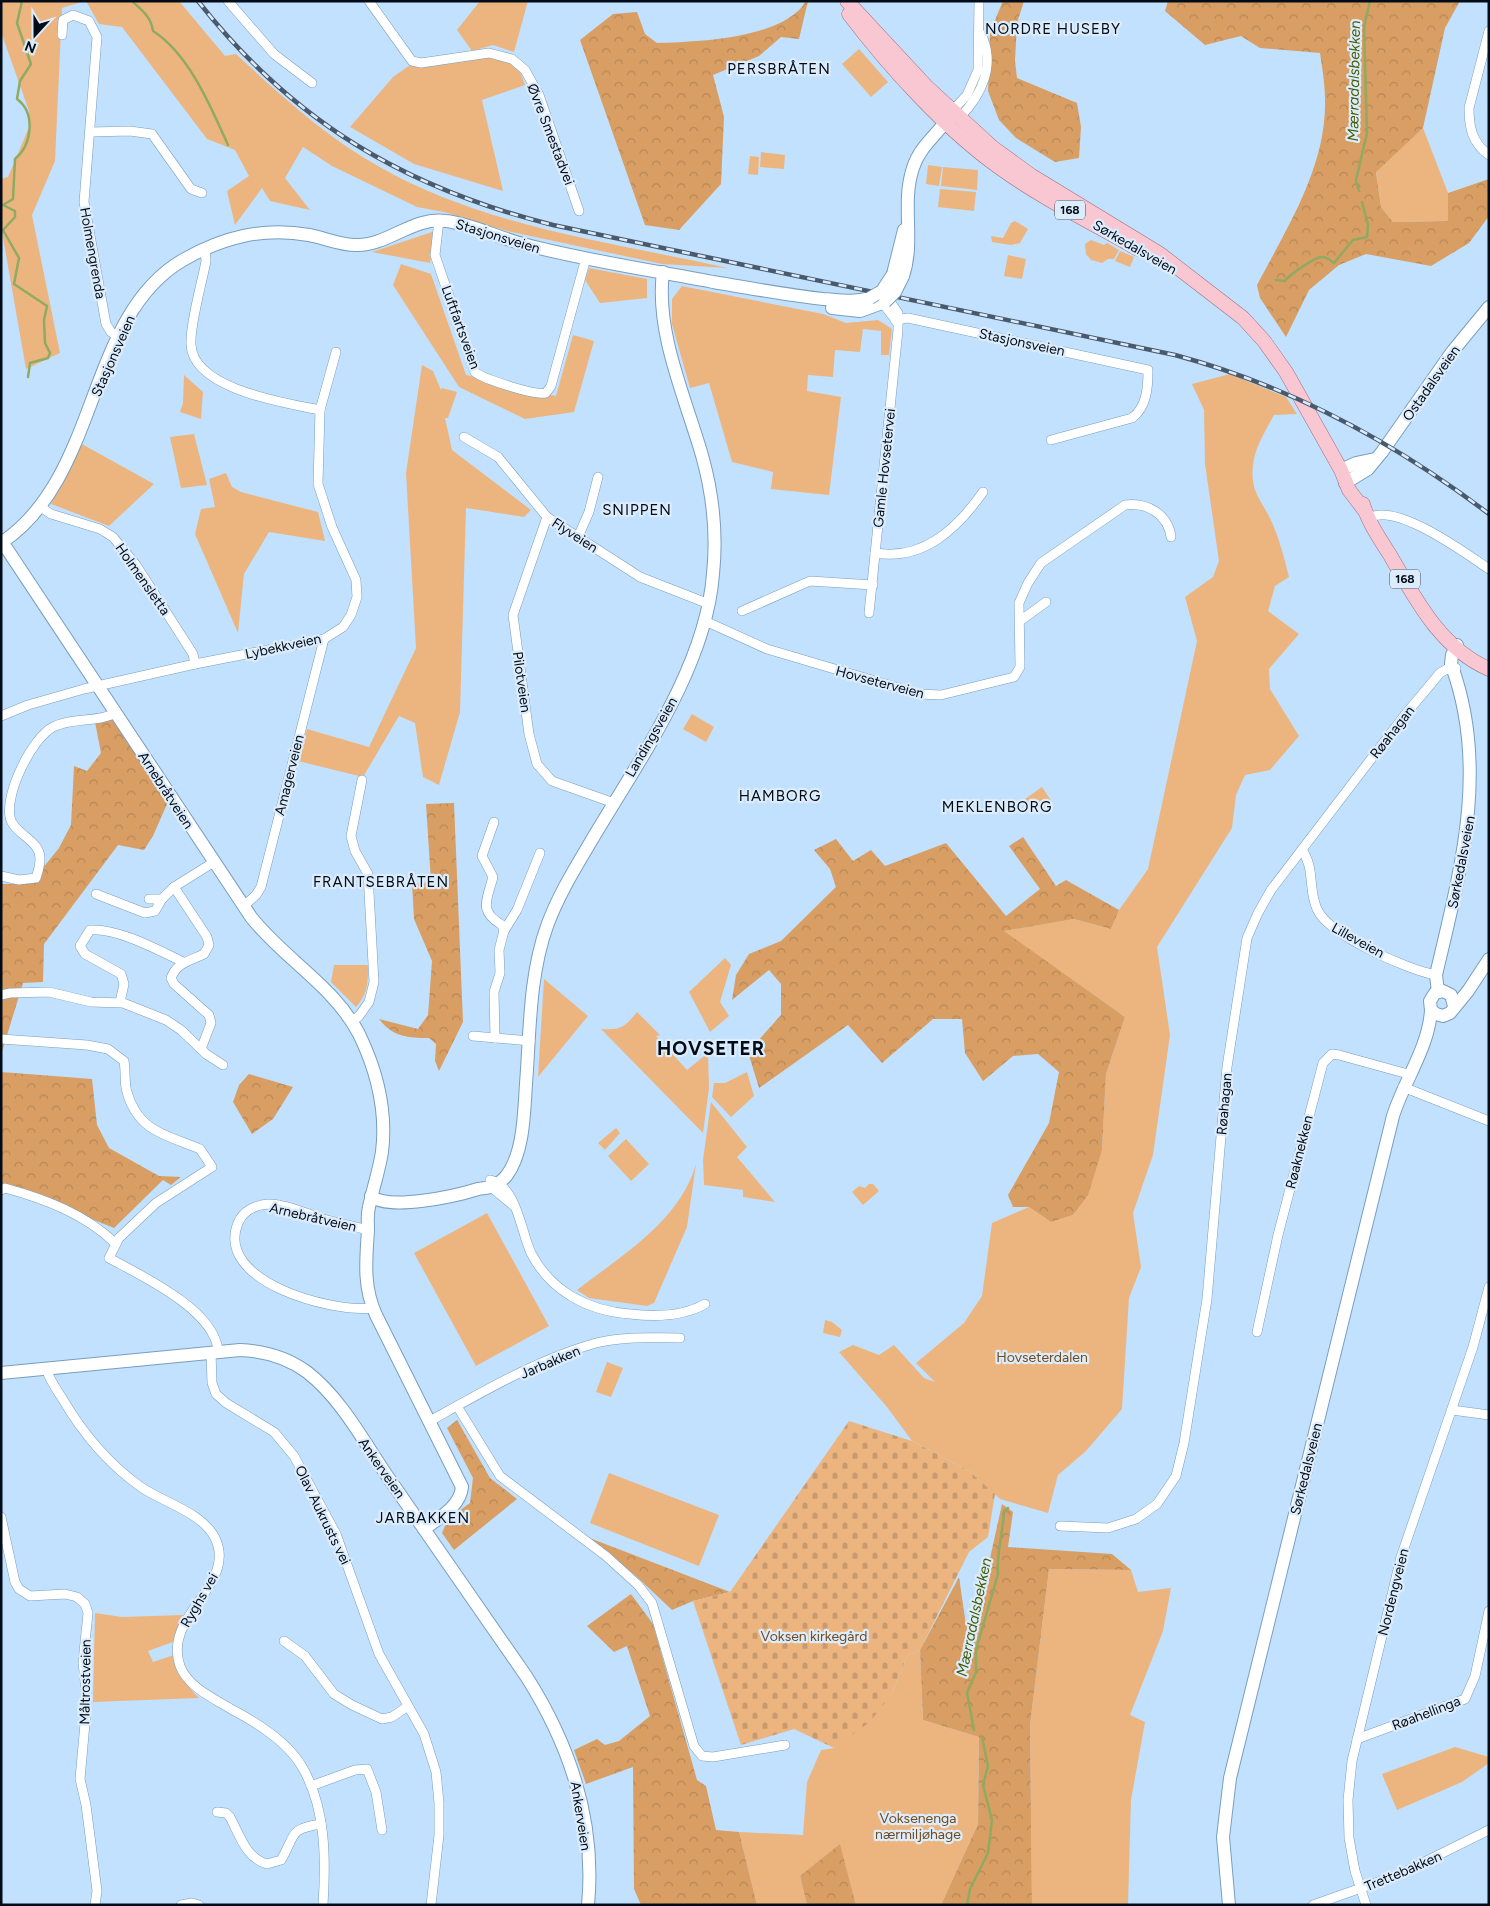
<svg xmlns="http://www.w3.org/2000/svg" width="1490" height="1906" viewBox="0 0 1490 1906" font-family="Figtree,sans-serif">
	<defs>
		<pattern id="forest-crowns" width="20" height="18" patternUnits="userSpaceOnUse" patternTransform="scale(1.25)"><rect width="20" height="18" fill="#d89e64"/><path d="M2 6a3 3 0 1 1 6 0M12 15a3 3 0 1 1 6 0" fill="none" stroke="#b88756"/></pattern>
		<pattern id="cemetery-stones" width="16" height="16" patternUnits="userSpaceOnUse" patternTransform="scale(1.25)"><rect width="16" height="16" fill="#ecb580"/><path d="M2 7V4a2 2 0 0 1 4 0v3zM10 15v-3a2 2 0 0 1 4 0v3z" fill="#c99a6e"/></pattern>
	</defs>
	<rect width="100%" height="100%" fill="#c2e1fe"/>
	<g fill="#ecb580">
		<polygon points="2,1 85,1 62,8 55,161 32,215 60,353 26,369 1,226 1,179 8,177 30,125 29,111 1,32"/>
		<path d="M86 1H179L225 56 236 54C280 95 325 136 378 166 484 227 610 242 728 268L662 264 507 231 444 212 417 207 332 166 303 147 285 178 310 210 270 201 262 188 235 225 227 191 249 176 235 150 207 139 122 27 99 24Z"/>
		<polygon points="480,1 528,1 514,52 493,45 472,51 457,30"/>
		<polygon points="859,49 888,82 871,97 842,64"/>
		<polygon points="494,53 519,69 525,85 482,100 503,191 414,164 350,127 393,77 410,65 422,67"/>
		<polygon points="1423,128 1448,193 1448,221 1393,222 1381,207 1376,171"/>
		<polygon points="761,152 785,155 784,169 760,167"/>
		<polygon points="750,156 759,157 758,175 748,174"/>
		<polygon points="928,165 942,167 939,186 926,184"/>
		<polygon points="943,167 978,170 977,190 941,186"/>
		<polygon points="940,189 976,192 974,211 938,207"/>
		<polygon points="1015,221 1028,229 1020,243 1011,245 992,242 991,236 1003,238 1011,223"/>
		<polygon points="435,231 430,263 372,252"/>
		<polygon points="1091,240 1104,245 1107,243 1119,250 1114,259 1108,259 1102,263 1091,260 1086,254 1085,244"/>
		<polygon points="1120,251 1134,257 1130,267 1115,261"/>
		<polygon points="1008,255 1026,259 1022,279 1004,276"/>
		<polygon points="401,264 431,274 466,375 556,396 573,335 594,341 574,412 525,419 459,387 393,285"/>
		<polygon points="589,268 647,279 647,298 600,303 585,280"/>
		<polygon points="682,286 823,314 846,323 878,320 892,329 889,355 881,355 881,331 863,329 860,352 835,350 833,377 808,375 807,391 841,397 829,495 771,489 773,472 732,462 709,383 690,388 672,324 672,299"/>
		<polygon points="422,365 433,371 441,390 442,388 457,392 448,418 445,418 452,450 531,510 524,517 466,508 460,712 439,785 423,777 415,723 399,716 363,777 298,761 307,729 369,747 416,648 406,473"/>
		<path d="M1230 374 1286 397 1297 414 1274 415C1266 430 1255 447 1253 465 1250 490 1260 499 1270 518 1279 537 1284 557 1289 577L1275 586 1268 611 1299 634 1269 669 1270 689 1299 736 1270 770 1245 775 1236 795 1232 828 1157 947 1170 1035 1153 1155 1133 1213 1141 1267 1129 1298 1122 1409 1086 1451 1058 1475 1048 1513 1000 1499 969 1471 912 1441 887 1407 839 1352 853 1345 879 1355 894 1345 924 1378 935 1382 916 1363 964 1323 982 1296 992 1223 1029 1207 1051 1222 1073 1215 1102 1150 1106 1074 1125 1017 1003 931 1074 919 1111 929 1119 910 1148 869 1197 641 1185 597 1213 577 1219 561 1205 464 1204 410 1192 384Z"/>
		<polygon points="184,375 203,392 201,419 180,412 183,403"/>
		<polygon points="194,434 207,485 181,488 170,437"/>
		<polygon points="80,443 154,484 109,526 51,504"/>
		<polygon points="226,473 232,487 241,492 318,512 325,541 269,532 244,574 238,633 195,534 201,509 215,507 209,479"/>
		<polygon points="692,714 714,727 706,742 683,729"/>
		<polygon points="1042,787 1052,802 1036,814 1025,799"/>
		<polygon points="725,958 731,965 720,1002 729,1016 710,1032 689,992"/>
		<path d="M334 965H368C368 983 368 993 356 1007L331 982Z"/>
		<polygon points="544,979 588,1016 538,1077"/>
		<path d="M637 1012 660 1035 656 1036 687 1070 708 1053 709 1088 703 1133 601 1029C621 1030 624 1028 637 1012Z"/>
		<polygon points="747,1072 754,1096 731,1117 712,1097 714,1083 725,1083"/>
		<polygon points="711,1102 747,1147 737,1157 775,1202 743,1197 743,1190 704,1185 703,1160"/>
		<polygon points="616,1128 620,1133 605,1150 598,1143"/>
		<polygon points="626,1139 649,1164 631,1181 608,1156"/>
		<path d="M696 1164 687 1227 654 1303 647 1306 589 1298 577 1290C621 1256 680 1221 696 1164Z"/>
		<polygon points="869,1184 873,1184 879,1191 863,1205 852,1192 859,1186 865,1188"/>
		<polygon points="487,1213 549,1326 476,1366 414,1253"/>
		<polygon points="825,1320 832,1322 842,1330 840,1337 823,1333"/>
		<polygon points="607,1362 623,1368 611,1397 596,1392"/>
		<polygon points="609,1473 719,1515 699,1566 590,1523"/>
		<polygon points="1049,1569 1131,1570 1138,1592 1171,1588 1163,1631 1130,1715 1145,1722 1131,1800 1128,1905 1032,1905 1030,1725"/>
		<path d="M95 1613 122 1617 183 1615 173 1642 148 1651 153 1662 174 1655C178 1674 186 1685 199 1698L93 1702Z"/>
		<polygon points="920,1650 923,1720 979,1737 978,1824 941,1905 856,1905 840,1845 800,1876 807,1905 757,1905 739,1832 803,1835 807,1782 821,1750 834,1748 892,1693 907,1656"/>
		<polygon points="1455,1747 1489,1757 1489,1763 1462,1782 1397,1810 1382,1774"/>
	</g>
	<g fill="url(#forest-crowns)">
		<path d="M806 1H808L799 39 781 37 759 56 713 75 724 117 721 184 679 230 645 225 580 40 613 14 637 12 645 34 657 43C696 42 784 39 806 1Z"/>
		<polygon points="1003,1 1024,1 1017,23 1015,61 1017,78 1077,103 1081,127 1079,158 1055,162 1016,138 999,120 988,91 990,32"/>
		<path d="M1168 1H1460L1445 28 1423 128 1376 172 1381 207 1393 222 1448 221V193L1489 179V216L1469 243 1431 266 1366 254 1339 265 1309 290 1286 337 1260 298 1257 285C1287 228 1327 166 1325 99 1325 83 1322 68 1320 53L1260 48 1241 36 1205 45 1165 11Z"/>
		<polygon points="110,711 167,804 153,836 144,850 118,845 44,944 43,982 23,983 1,1055 1,884 21,884 38,874 59,848 71,825 74,766 87,771 101,753 94,717"/>
		<path d="M454 803 463 1022 439 1071 435 1061 436 1044 429 1038C408 1038 393 1037 379 1019L418 1029 428 1015 432 961 414 919 412 884 431 882 426 804Z"/>
		<polygon points="1023,837 1056,886 1066,880 1119,910 1111,929 1074,919 1004,931 1125,1017 1106,1074 1102,1150 1088,1195 1073,1215 1051,1222 1029,1207 1013,1207 1008,1195 1049,1123 1059,1072 1038,1054 1013,1056 983,1081 965,1053 962,1019 933,1019 882,1063 848,1025 759,1088 748,1052 781,1015 781,984 769,970 732,1000 736,975 749,954 781,941 836,887 830,869 814,850 836,839 853,861 871,850 885,866 946,843 1006,916 1040,889 1009,846"/>
		<polygon points="1,1072 92,1079 97,1125 109,1148 159,1176 181,1177 171,1185 163,1180 114,1228 1,1183"/>
		<polygon points="249,1074 293,1087 273,1119 252,1134 233,1102 239,1085"/>
		<polygon points="457,1420 490,1478 517,1499 454,1550 442,1533 448,1519 470,1503 473,1478 447,1428"/>
		<polygon points="1002,1504 1013,1512 1008,1547 1112,1554 1131,1570 1049,1569 1030,1725 1032,1905 941,1905 978,1824 979,1737 923,1720 920,1650 959,1577 966,1625 976,1622"/>
		<polygon points="587,1537 730,1592 693,1601 672,1610 636,1576"/>
		<polygon points="631,1594 653,1624 697,1780 706,1786 716,1830 739,1832 757,1905 641,1905 634,1889 633,1767 586,1784 574,1750 597,1739 605,1745 619,1741 650,1716 627,1646 614,1652 587,1626"/>
		<polygon points="840,1844 856,1905 807,1905 800,1876"/>
	</g>
	<polygon fill="url(#cemetery-stones)" points="849,1421 912,1441 969,1471 995,1494 988,1537 969,1552 920,1650 907,1656 892,1693 870,1722 834,1748 794,1729 741,1745 693,1601 730,1592"/>
	<g fill="none" stroke-linecap="round" stroke-linejoin="round">
		<g stroke="#90aa62" stroke-width="2.5">
			<path d="M22 1 17 23 31 64 20 81 17 99C36 113 32 145 15 159L13 199 3 205 15 211V217L3 230 19 258 14 284 47 306 44 320 45 343 50 353 48 358 30 363 28 377"/>
			<path d="M132 1C143 11 151 17 153 31 189 54 211 107 228 145"/>
			<polyline points="1359,191 1356,180 1367,133 1364,27 1370,1"/>
			<path d="M1276 280 1285 281C1289 275 1316 256 1323 257 1327 257 1331 261 1334 263L1353 240 1367 237 1368 225 1362 202"/>
			<path d="M974 1730 967 1693 976 1672V1650L998 1574C996 1556 1003 1532 1004 1512L1008 1508"/>
			<polyline points="967,1905 970,1889 988,1853 992,1820 983,1785 988,1766 982,1737"/>
		</g>
		<defs>
			<g id="street">
				<polyline points="228,1 274,54 312,83"/>
				<polyline points="369,1 412,61 421,63 489,53 512,59 525,70 539,95 579,211"/>
				<path d="M1489 31 1469 108C1469 127 1472 143 1489 155"/>
				<polyline points="62,35 63,20 73,15 89,21 97,37 84,202 106,324 111,332 119,338"/>
				<polyline points="952,111 967,95 978,70 979,1"/>
				<path d="M959 118C982 95 996 65 981 34"/>
				<polyline points="91,132 130,131 152,134 191,189 202,193"/>
				<path d="M439 220 435 255 475 372C483 379 536 396 546 393L551 386 586 258"/>
				<path d="M205 249 206 261C202 283 190 323 191 344 192 389 285 403 320 410"/>
				<polyline points="881,301 898,323"/>
				<path d="M895 320 908 318 1148 370C1148 387 1147 407 1132 418L1051 440"/>
				<polyline points="464,437 498,457 547,517 640,577 709,604"/>
				<polyline points="41,507 51,514 100,529 113,537 136,565 193,654 195,664"/>
				<polyline points="547,517 513,615 529,734 537,764 552,781 614,803"/>
				<path d="M1369 518C1396 502 1465 553 1489 569"/>
				<polyline points="578,537 589,512 598,477"/>
				<path d="M875 553C923 561 957 529 983 492"/>
				<polyline points="742,611 810,581 873,585"/>
				<polyline points="869,613 898,330 898,313 891,303"/>
				<path d="M705 621 767 649 919 694 941 695 1014 677 1020 667 1019 603 1028 583 1041 563 1125 505C1147 502 1168 514 1171 537"/>
				<polyline points="1020,621 1046,602"/>
				<polyline points="1,716 28,705 84,689 195,664 324,639 343,627 351,615 357,597 356,580 332,527 318,484 320,410 336,352"/>
				<path d="M494 822 482 856 493 877C487 900 478 911 502 925L504 931"/>
				<path d="M1302 850C1315 868 1308 889 1317 909 1328 935 1408 970 1436 975"/>
				<path d="M1 876 19 880 36 878C38 872 40 865 40 859 41 840 13 834 10 817 5 793 32 738 53 727 73 717 96 723 116 713"/>
				<path d="M174 887 207 937 209 945 204 954C190 961 177 962 171 978L174 984 209 1015 211 1023 201 1049"/>
				<polyline points="96,894 145,913 155,911 162,899"/>
				<polyline points="149,899 162,899 174,887 214,862"/>
				<polyline points="244,906 256,895 261,887 324,639"/>
				<polyline points="1,995 10,993 49,992 91,1002 123,1003 166,1020 181,1030 206,1054 223,1065"/>
				<path d="M120 1002 124 984 121 974 85 954 80 946 90 930C118 928 158 950 183 962"/>
				<polyline points="352,1022 359,1016 369,1002 374,982 368,874 355,851 351,836 362,780"/>
				<polyline points="473,1036 530,1041"/>
				<polyline points="495,1038 494,992 500,973 499,950 504,931 517,910 540,853"/>
				<path d="M1 1039 87 1045 108 1049 124 1061C126 1071 124 1083 127 1092 138 1132 167 1135 200 1149L212 1167 156 1203 119 1238 109 1258C142 1276 215 1310 218 1351"/>
				<polyline points="1403,1087 1489,1121"/>
				<path d="M1 1190 5 1188C45 1199 85 1214 115 1243"/>
				<path d="M514 1206 491 1187 490 1180C517 1186 521 1232 531 1253 551 1292 589 1311 630 1314 655 1317 682 1317 705 1304"/>
				<path d="M368 1230C354 1226 340 1224 327 1220 309 1215 287 1204 268 1204 255 1205 243 1211 238 1223 214 1282 333 1313 372 1308"/>
				<polyline points="1257,1332 1278,1235 1323,1063 1332,1054 1339,1055 1408,1074"/>
				<polyline points="211,1352 212,1383 216,1394 226,1403 274,1432 294,1456 336,1534 379,1654 424,1734 436,1772 439,1803 439,1835 431,1905"/>
				<path d="M46 1368C49 1379 56 1389 62 1398 83 1434 107 1463 141 1487 164 1503 202 1512 215 1538 238 1585 162 1615 180 1666 188 1687 213 1698 231 1709 256 1722 286 1741 301 1765 326 1806 326 1859 323 1905"/>
				<polyline points="457,1406 500,1476 606,1556 638,1585 652,1603 694,1746 702,1756 713,1757 785,1745"/>
				<polyline points="1452,1410 1489,1415"/>
				<path d="M430 1421C482 1392 538 1359 596 1343 623 1336 653 1338 680 1338"/>
				<polyline points="1,1517 15,1582 19,1589 30,1596 65,1594 77,1597 85,1604 88,1613 83,1662 87,1701 80,1779 86,1805 97,1891 95,1905"/>
				<polyline points="1060,1526 1108,1528 1136,1519 1157,1504 1176,1476 1184,1443 1207,1299 1227,1067 1247,938 1258,913 1271,890 1404,716 1440,673 1447,669 1456,668"/>
				<polyline points="284,1641 305,1656 334,1694 352,1705 382,1719 392,1717 408,1706"/>
				<polyline points="1357,1739 1465,1699 1475,1676 1489,1611"/>
				<polyline points="311,1786 355,1770 367,1769 376,1792 382,1830"/>
				<path d="M217 1812 226 1813 230 1817C240 1836 246 1858 267 1864L281 1860C296 1836 287 1829 321 1824"/>
				<polyline points="181,1905 192,1903 199,1905"/>
				<polyline points="1313,1905 1398,1875 1489,1830"/>
				<polyline points="1366,1905 1355,1871 1349,1838 1348,1800 1352,1761 1401,1557 1473,1347 1489,1287"/>
			</g>
			<g id="secondary">
				<polyline points="893,274 904,230"/>
				<path d="M903 276C915 241 901 203 913 168 920 145 939 134 950 115"/>
				<polyline points="832,308 860,311 885,302"/>
				<polyline points="1341,470 1356,463 1375,459"/>
				<polyline points="1345,483 1368,469 1382,452 1452,352 1489,307"/>
				<path d="M1 543C101 477 85 317 183 260 223 237 263 227 309 235 325 238 340 245 356 245 388 246 413 216 446 221 473 224 500 239 527 245 588 261 651 270 713 282 750 288 786 295 823 299 839 300 853 303 870 298"/>
				<path d="M3 543 251 917C284 959 334 986 359 1034 377 1071 387 1111 382 1152 379 1171 373 1188 369 1207 367 1215 368 1222 368 1230 366 1260 363 1287 376 1315L462 1487C460 1507 439 1518 424 1529"/>
				<path d="M1438 992 1436 975C1460 872 1490 768 1451 664L1452 655 1457 645"/>
				<polyline points="1454,1006 1451,995 1443,991 1435,993 1430,1001 1431,1010 1436,1014 1443,1016 1450,1013 1468,991 1489,959"/>
				<path d="M371 1196C389 1211 456 1196 478 1189 484 1188 489 1188 494 1186 499 1183 504 1179 507 1175 524 1152 524 1112 526 1084 530 1032 529 976 547 926 558 896 574 870 590 843 637 763 706 668 713 574 717 536 713 496 703 459 687 401 655 334 663 272"/>
				<path d="M1 1373 240 1350C264 1351 288 1358 307 1372 342 1399 365 1444 390 1480 435 1545 481 1611 526 1676 570 1745 596 1822 588 1905"/>
				<path d="M1229 1905 1223 1837 1230 1778 1393 1116C1404 1081 1429 1047 1431 1010"/>
			</g>
			<g id="primary">
				<polyline points="847,1 927,87 992,147 1032,176 1160,254 1243,318 1264,341 1286,372 1341,470 1349,490 1365,511"/>
				<path d="M849 14C889 67 949 133 1003 170 1045 200 1093 223 1138 249"/>
				<path d="M1363 504C1368 522 1380 539 1390 555 1415 598 1440 648 1489 669"/>
			</g>
		</defs>
		<use href="#street" stroke="#789ebf" stroke-width="10"/>
		<use href="#secondary" stroke="#789ebf" stroke-width="14"/>
		<use href="#primary" stroke="#9f6e7d" stroke-width="15"/>
		<use href="#street" stroke="#fff" stroke-width="9"/>
		<use href="#secondary" stroke="#fff" stroke-width="12"/>
		<use href="#primary" stroke="#f8c7d2" stroke-width="14"/>
		<defs>
			<path id="rail" d="M198 1C293 122 405 188 553 225L1175 355C1290 386 1394 442 1489 514"/>
		</defs>
		<use href="#rail" stroke="#495a6d" stroke-width="4.5"/>
		<use href="#rail" stroke="#ddecfb" stroke-width="2.5" stroke-dasharray="8" stroke-linecap="butt"/>
		<defs>
			<g id="secondary-bridge">
				<polyline points="870,298 882,291 893,274"/>
				<polyline points="885,302 895,292 903,276"/>
			</g>
		</defs>
		<use href="#secondary-bridge" stroke="#789ebf" stroke-width="14" stroke-linecap="butt"/>
		<use href="#secondary-bridge" stroke="#fff" stroke-width="12"/>
	</g>
	<g text-anchor="middle" stroke-width="4.5" stroke-linejoin="round" paint-order="stroke">
		<g fill="#ddecfb" stroke="#444f5c" stroke-width="1">
			<rect x="1055" y="200.5" width="30" height="19" rx="4"/>
			<rect x="1390" y="569.5" width="30" height="19" rx="4"/>
		</g>
		<g font-size="12" font-weight="bold" fill="#020c18">
			<text x="1070" y="214">168</text>
			<text x="1405" y="583">168</text>
		</g>
		<g font-size="14" fill="#020c18" stroke="#ddecfb">
			<text transform="translate(551 134) rotate(69)" y="5">Øvre Smestadvei</text>
			<text transform="translate(498 236) rotate(17)" y="5">Stasjonsveien</text>
			<text transform="translate(1135 247) rotate(30)" y="5">Sørkedalsveien</text>
			<text transform="translate(93 253) rotate(80)" y="5">Holmengrenda</text>
			<text transform="translate(461 327) rotate(70)" y="5">Luftfartsveien</text>
			<text transform="translate(1022 342) rotate(12)" y="5">Stasjonsveien</text>
			<text transform="translate(113 356) rotate(-66)" y="5">Stasjonsveien</text>
			<text transform="translate(1431 383) rotate(-55)" y="5">Ostadalsveien</text>
			<text transform="translate(884 468) rotate(-84)" y="5">Gamle Hovsetervei</text>
			<text transform="translate(575 535) rotate(33)" y="5">Flyveien</text>
			<text transform="translate(143 579) rotate(55)" y="5">Holmensletta</text>
			<text transform="translate(283 646) rotate(-12)" y="5">Lybekkveien</text>
			<text transform="translate(522 682) rotate(82)" y="5">Pilotveien</text>
			<text transform="translate(880 682) rotate(15)" y="5">Hovseterveien</text>
			<text transform="translate(1392 732) rotate(-52)" y="5">Røahagan</text>
			<text transform="translate(651 737) rotate(-60)" y="5">Landingsveien</text>
			<text transform="translate(289 775) rotate(-76)" y="5">Amagerveien</text>
			<text transform="translate(166 790) rotate(57)" y="5">Arnebråtveien</text>
			<text transform="translate(1461 862) rotate(-79)" y="5">Sørkedalsveien</text>
			<text transform="translate(1358 940) rotate(29)" y="5">Lilleveien</text>
			<text transform="translate(1224 1104) rotate(-85)" y="5">Røahagan</text>
			<text transform="translate(1299 1152) rotate(-76)" y="5">Røaknekken</text>
			<text transform="translate(313 1217) rotate(13)" y="5">Arnebråtveien</text>
			<text transform="translate(550 1362) rotate(-23)" y="5">Jarbakken</text>
			<text transform="translate(382 1468) rotate(55)" y="5">Ankerveien</text>
			<text transform="translate(1306 1469) rotate(-76)" y="5">Sørkedalsveien</text>
			<text transform="translate(323 1515) rotate(64)" y="5">Olav Aukrusts vei</text>
			<text transform="translate(1393 1592) rotate(-76)" y="5">Nordengveien</text>
			<text transform="translate(199 1600) rotate(-60)" y="5">Ryghs vei</text>
			<text transform="translate(85 1682) rotate(-89)" y="5">Måltrostveien</text>
			<text transform="translate(1426 1713) rotate(-21)" y="5">Røahellinga</text>
			<text transform="translate(581 1816) rotate(81)" y="5">Ankerveien</text>
			<text transform="translate(1403 1871) rotate(-23)" y="5">Trettebakken</text>
		</g>
		<g font-size="14" fill="#714a1e" stroke="#ddecfb">
			<text x="1042" y="1362">Hovseterdalen</text>
			<text x="814" y="1641">Voksen kirkegård</text>
			<text x="918" y="1823">Voksenenga<tspan x="918" dy="16">nærmiljøhage</tspan></text>
		</g>
		<g font-size="15" letter-spacing="1" fill="#020c18" stroke="#ddecfb">
			<text x="1053" y="34">NORDRE HUSEBY</text>
			<text x="779" y="74">PERSBRÅTEN</text>
			<text x="637" y="515">SNIPPEN</text>
			<text x="780" y="801">HAMBORG</text>
			<text x="997" y="812">MEKLENBORG</text>
			<text x="381" y="887">FRANTSEBRÅTEN</text>
			<text x="423" y="1523">JARBAKKEN</text>
		</g>
		<g font-size="15" font-style="italic" fill="#445b07" stroke="#ddecfb">
			<text transform="translate(1354 81) rotate(-89)" y="5">Mærradalsbekken</text>
			<text transform="translate(974 1617) rotate(-78)" y="5">Mærradalsbekken</text>
		</g>
		<g font-size="19" font-weight="bold" letter-spacing="1" fill="#020c18" stroke="#ddecfb">
			<text x="711" y="1055">HOVSETER</text>
		</g>
	</g>
	<rect width="1490" height="1906" fill="none" stroke="#020c18" stroke-width="5"/>
	<g transform="translate(35 35) rotate(201)" stroke="#ddecfb" stroke-width="4" paint-order="stroke">
	<path d="M0-4L9 19L0 12L-9 19Z" fill="#020c18"/>
	<text y="-8" font-size="14" font-weight="bold" text-anchor="middle" fill="#020c18">N</text>
	</g>
</svg>
